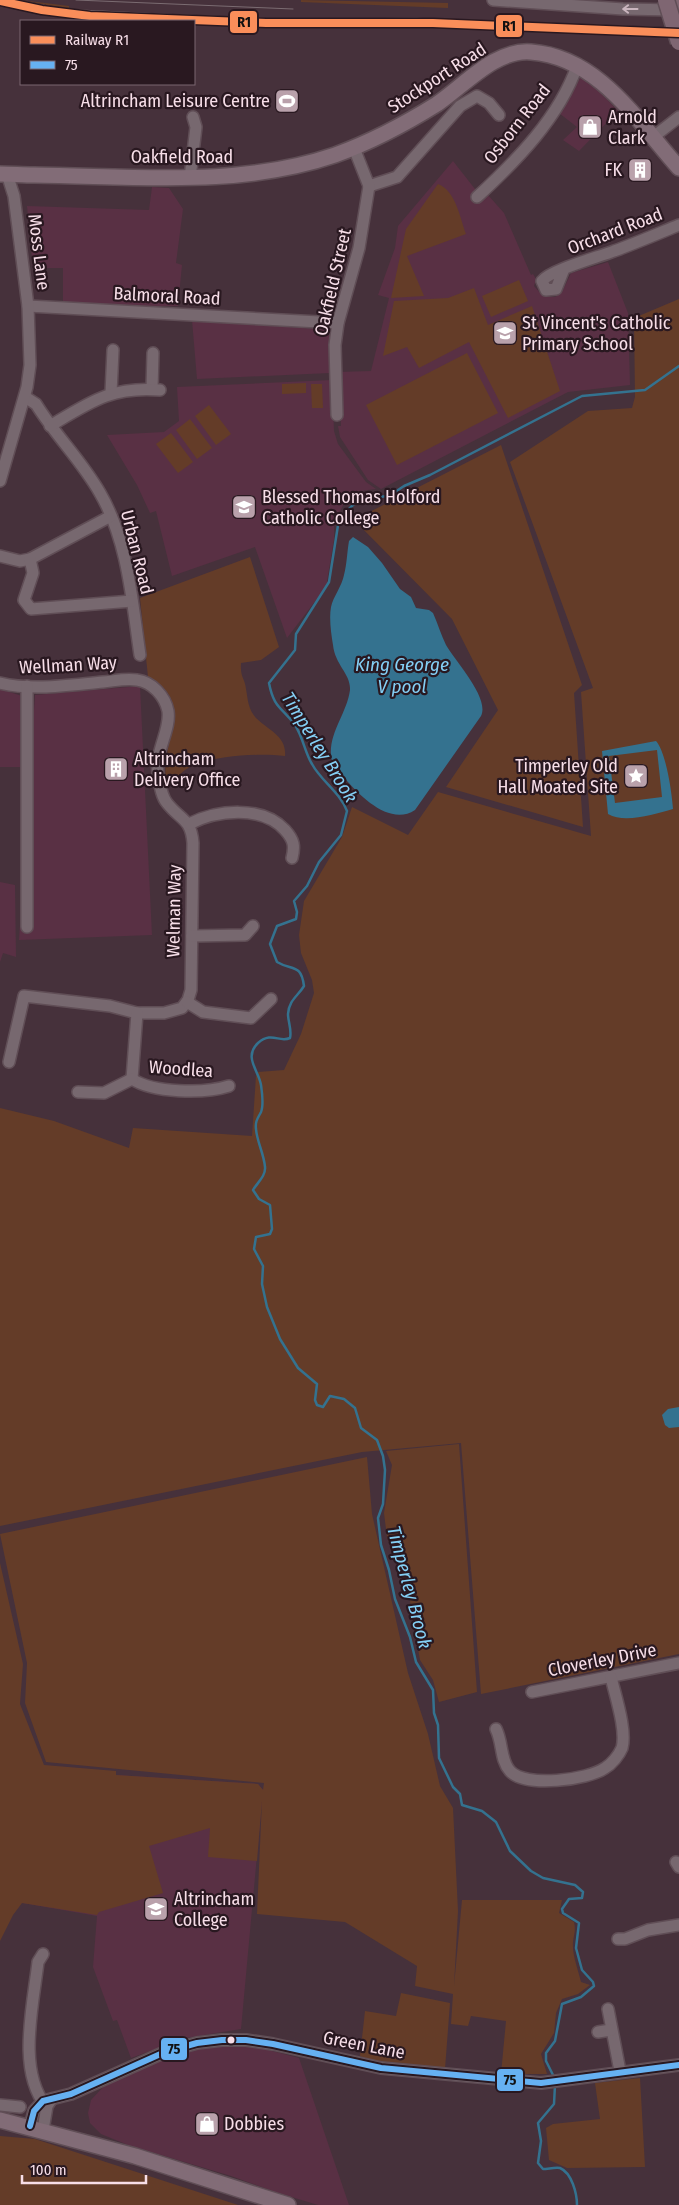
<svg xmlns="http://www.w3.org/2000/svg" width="679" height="2205" viewBox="0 0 679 2205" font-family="'Fira Sans Condensed',sans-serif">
	<rect width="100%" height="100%" fill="#46313b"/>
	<g fill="#593044">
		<polygon points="581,77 596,88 618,111 579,151 563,140 577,127 559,113"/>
		<polygon points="453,161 475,189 485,198 488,195 504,213 531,275 533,274 536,279 534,286 543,296 555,297 562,292 571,273 608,262 628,313 630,385 568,392 381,489 368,480 340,437 338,426 341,426 338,372 371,371 389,298 378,295 395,248 398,226"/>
		<polygon points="152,187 169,188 183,209 176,263 182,265 178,306 63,306 63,268 33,268 27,206 149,210"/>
		<polygon points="192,320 331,330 330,373 197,379"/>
		<polygon points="332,380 334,431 338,444 366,482 376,489 360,491 344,503 334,524 334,539 327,581 329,583 287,638 255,547 172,576 156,511 150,513 137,485 107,435 164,432 179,421 177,387"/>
		<polygon points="140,686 152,935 19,940 35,695"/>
		<polygon points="0,689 22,696 20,767 0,767"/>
		<polygon points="0,882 15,885 16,957 3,953 0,962"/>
		<polygon points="116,1771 116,1775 258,1784 263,1790 241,2029 186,2038 131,2058 117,2020 113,2021 93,1967 97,1916 23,1903"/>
		<polygon points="222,2045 253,2046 299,2058 349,2205 318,2205 275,2192 231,2176 128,2145 101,2134 90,2123 88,2113 91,2100 105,2085 157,2061 183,2052"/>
	</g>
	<g fill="#643c28">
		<polygon points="21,0 69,6 69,9"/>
		<polygon points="301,0 448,3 448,8 301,2"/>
		<path d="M438 184C456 191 460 218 466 234L407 256 424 296 391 298 406 229Z"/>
		<polygon points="519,280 528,301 491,317 482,296"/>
		<polygon points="474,288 488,325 532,306 560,391 508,418 469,342 419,368 407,347 383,356 394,301 448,298"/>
		<polygon points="679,299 679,1654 481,1694 461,1443 362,1452 0,1526 0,1108 54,1121 129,1148 133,1128 252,1136 256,1076 258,1072 284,1070 301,1034 314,993 312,980 301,953 299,935 304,901 342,837 352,807 408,835 438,792 591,836 581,692 593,688 510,462 588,411 632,408 635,397 634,318"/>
		<polygon points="467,353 498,413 397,465 366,405"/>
		<polygon points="306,383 306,393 282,394 282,384"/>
		<polygon points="311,384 322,384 323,408 312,408"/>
		<polygon points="209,405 231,434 216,445 195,416"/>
		<polygon points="190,419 212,448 197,459 176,430"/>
		<polygon points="171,433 193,462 178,473 156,444"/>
		<polygon points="501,445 582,685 574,693 583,827 446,787 498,710 452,619 354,520"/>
		<path d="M250 557 279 647 261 660 241 663C240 678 245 678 246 689 248 700 248 709 256 718 268 730 287 736 285 756 258 753 208 755 185 770 178 775 176 780 167 785 157 742 199 704 148 677L140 598Z"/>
		<polygon points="459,1444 477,1692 439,1702 433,1680 420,1660 409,1595 387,1537 384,1513 392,1465 386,1451"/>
		<path d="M367 1457 372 1514 408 1673 428 1734 440 1786 453 1808 458 1911 454 1986 462 1900H562L559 1913 574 1922C576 1931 574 1934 573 1942 572 1955 578 1969 581 1982L590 1985 578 1994 562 1999 556 2013 554 2033 541 2054 547 2074H501L506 2021 471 2016 468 2026 451 2024 453 1994 415 1986 417 1966 345 1922 257 1914 262 1800 257 1861 208 1857 210 1828 149 1846 163 1893 99 1912 97 1915 22 1903 13 1915 0 1941V1563L23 1664 20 1704 44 1765 116 1771V1775L258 1784 263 1790 264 1783 46 1762 25 1703 27 1663 0 1534Z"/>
		<polygon points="401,1993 450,2003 445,2069 378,2063 360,2056 365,2011 396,2016"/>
		<polygon points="640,2078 645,2167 567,2168 549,2160 546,2128 553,2124 600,2119 595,2083"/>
		<polygon points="0,2136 35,2139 238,2205 0,2205"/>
	</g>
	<g fill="#34728f" fill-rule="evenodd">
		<path d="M353 537 368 547 382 563 400 589 411 597 416 608 429 610 433 613C438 624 441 635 446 645 455 661 490 698 481 716L415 810C391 826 362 798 347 781 341 773 332 766 331 756 329 732 347 713 350 690 351 674 335 665 333 645 331 633 329 618 331 607 333 597 342 586 344 575 347 564 347 552 349 541Z"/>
		<path d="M656 741C666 752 672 793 673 809 654 814 625 824 608 814L602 751ZM657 750 662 797 615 803 609 756Z"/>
		<polygon points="679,1407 679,1427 669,1428 665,1425 662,1415 668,1409"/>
	</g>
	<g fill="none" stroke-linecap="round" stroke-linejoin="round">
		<g stroke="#34728f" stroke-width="2.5">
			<path d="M554 2077 546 2061V2053L555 2041 562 2004 581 1997 594 1986 593 1982 582 1970 576 1948 579 1923 563 1913 562 1909 569 1899 582 1898 583 1892 575 1885 543 1878 531 1871 510 1851 496 1822 482 1811 462 1805 460 1794 453 1787 439 1758 438 1725 434 1713 433 1690 416 1662 410 1637 395 1599 389 1570 381 1545 378 1518 383 1504 385 1470 383 1456 377 1440 361 1428 355 1408 344 1399 330 1396 323 1407 317 1405 315 1400 317 1384 298 1368 280 1339 267 1307 262 1284 263 1266 254 1249 256 1237 270 1234 272 1229 270 1205 259 1199 253 1190C257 1183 266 1176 265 1167 264 1154 257 1142 256 1129 255 1121 258 1118 261 1112 264 1105 262 1092 261 1085 259 1071 243 1057 258 1043 272 1031 279 1043 290 1038 292 1030 288 1022 288 1014 289 1000 298 996 304 986 301 963 292 971 277 962L270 944 277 926 296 919 297 912 294 901 307 886 319 862 341 835 347 811C340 792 321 781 312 764 305 753 303 737 295 725 282 707 274 709 269 683L295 650 296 634 329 582 339 519 356 502 367 498 389 496 404 486 430 475 582 396 645 390 679 366"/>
			<path d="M555 2085 554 2104 538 2123 541 2141 538 2163 543 2169C548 2169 555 2167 560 2168 572 2173 577 2194 577 2205"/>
		</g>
		<defs>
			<g id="minor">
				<polyline points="493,0 623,9 675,10"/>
				<polyline points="652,138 679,117"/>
				<polyline points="190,178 196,127 193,117"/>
				<polyline points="369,186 397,177 460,106 477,96 489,103 499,115"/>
				<path d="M477 197C516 161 559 118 577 66"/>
				<path d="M564 269 556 289 546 290 542 281C550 270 599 257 614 251 636 243 657 234 679 225"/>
				<polyline points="28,306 338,323"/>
				<polyline points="152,389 153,353"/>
				<polyline points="111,393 113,350"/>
				<path d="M25 397 36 404C55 435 82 461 100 493 128 541 132 601 140 655"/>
				<polyline points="337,415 335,345 338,323 359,248 369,186 354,148"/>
				<path d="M50 426C90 402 112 386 160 390"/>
				<polyline points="0,481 27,387 30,365 28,306 14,196 7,174"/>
				<polyline points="0,556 20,561 30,559 111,516"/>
				<polyline points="30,559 33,573 24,600 31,609 132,601"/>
				<path d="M0 683C33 691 69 685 103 682 114 681 126 678 137 680 152 682 165 696 168 711 171 730 155 750 158 774 160 784 161 796 167 803 180 820 191 818 193 843L191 990 188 1000 182 1008 164 1013H137L110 1006 24 996 9 1062"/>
				<polyline points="27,686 27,927"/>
				<path d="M189 824C217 810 262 805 285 830 294 840 295 846 292 858"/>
				<polyline points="192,936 245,935 253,926"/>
				<polyline points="187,1002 203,1012 251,1018 271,999"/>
				<path d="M132 1079C153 1093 204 1094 229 1086"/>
				<polyline points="132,1079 137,1013"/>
				<polyline points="78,1092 104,1093 132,1079"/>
				<polyline points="532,1692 679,1663"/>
				<path d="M496 1729C503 1743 500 1760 510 1771 525 1788 588 1780 605 1768 612 1764 619 1755 622 1748 627 1730 615 1695 611 1677"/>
				<polyline points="676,1862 679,1867"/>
				<polyline points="618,1939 625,1939 648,1930 679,1925"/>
				<path d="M43 1954 38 1962C33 2006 17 2070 46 2106"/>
				<polyline points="608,2009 620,2071"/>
				<polyline points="598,2032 611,2030"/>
				<polyline points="0,2105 20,2107"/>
				<polyline points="30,2126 34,2111 43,2101 71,2094 165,2052 197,2043 222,2040 246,2040 273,2044 381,2068 541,2083 679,2065"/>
				<polyline points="43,2130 47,2106 51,2100"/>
			</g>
			<g id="major">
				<path d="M0 174C11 174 23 175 34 175 135 176 238 188 335 155 371 142 405 124 437 104 465 85 495 49 531 52 599 57 638 122 679 168"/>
				<polyline points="0,2120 135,2156 288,2205"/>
			</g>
			<polyline id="highway" points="677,0 679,6"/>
		</defs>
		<use href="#minor" stroke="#604e56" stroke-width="14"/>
		<use href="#major" stroke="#604e56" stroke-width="18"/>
		<use href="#highway" stroke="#604e56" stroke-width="19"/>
		<use href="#minor" stroke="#77686f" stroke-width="11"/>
		<use href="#major" stroke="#826c77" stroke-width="15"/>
		<use href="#highway" stroke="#7f6672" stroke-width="16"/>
		<polyline stroke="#7b6c72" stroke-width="1" points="76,0 293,9"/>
		<polyline stroke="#7b6c72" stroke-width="2.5" points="12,0 65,10 167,15 283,20 416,19 679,29"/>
		<defs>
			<polyline id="highway-bridge" points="666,0 679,42"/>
		</defs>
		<use href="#highway-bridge" stroke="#604e56" stroke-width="19" stroke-linecap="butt"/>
		<use href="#highway-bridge" stroke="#7f6672" stroke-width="16"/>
		<defs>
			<polyline id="bus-1" points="30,2126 34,2111 43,2101 71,2094 165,2052 197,2043 222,2040 246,2040 273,2044 381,2068 541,2083 679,2065"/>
		</defs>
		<use href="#bus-1" stroke="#291820" stroke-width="10"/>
		<use href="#bus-1" stroke="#66b1f2" stroke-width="6"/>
		<defs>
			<polyline id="rail-1" points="0,1 42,10 90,16 266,23 433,23 679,33"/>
		</defs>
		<use href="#rail-1" stroke="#291820" stroke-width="11"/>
		<use href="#rail-1" stroke="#fa8e5a" stroke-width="8"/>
	</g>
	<defs><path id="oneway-shaft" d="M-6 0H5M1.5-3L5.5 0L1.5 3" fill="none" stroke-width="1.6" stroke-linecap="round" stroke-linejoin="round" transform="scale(1.25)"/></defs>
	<use stroke="#cab5be" href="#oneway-shaft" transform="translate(630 9) rotate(-180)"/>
	<defs>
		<symbol id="stadium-square" viewBox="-11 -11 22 22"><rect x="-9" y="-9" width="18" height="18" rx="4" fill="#b9a1ab" stroke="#291820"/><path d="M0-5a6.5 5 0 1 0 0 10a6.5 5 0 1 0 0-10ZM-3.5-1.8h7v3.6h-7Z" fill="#fff"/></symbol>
		<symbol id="shop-square" viewBox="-11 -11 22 22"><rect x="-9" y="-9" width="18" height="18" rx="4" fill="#b9a1ab" stroke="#291820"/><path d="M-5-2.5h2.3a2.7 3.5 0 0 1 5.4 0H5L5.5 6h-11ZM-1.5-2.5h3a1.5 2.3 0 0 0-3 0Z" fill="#fff"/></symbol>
		<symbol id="building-square" viewBox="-11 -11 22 22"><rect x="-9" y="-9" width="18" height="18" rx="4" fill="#b9a1ab" stroke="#291820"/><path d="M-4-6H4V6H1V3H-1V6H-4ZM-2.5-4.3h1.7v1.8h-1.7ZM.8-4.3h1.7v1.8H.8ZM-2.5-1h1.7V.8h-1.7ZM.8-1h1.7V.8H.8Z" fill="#fff"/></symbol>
		<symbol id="school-square" viewBox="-11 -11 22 22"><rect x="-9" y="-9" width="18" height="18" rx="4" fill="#b9a1ab" stroke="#291820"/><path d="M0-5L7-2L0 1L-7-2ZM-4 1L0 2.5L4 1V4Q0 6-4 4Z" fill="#fff"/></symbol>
		<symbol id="sight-square" viewBox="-11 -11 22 22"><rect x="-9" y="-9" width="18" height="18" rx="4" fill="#b9a1ab" stroke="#291820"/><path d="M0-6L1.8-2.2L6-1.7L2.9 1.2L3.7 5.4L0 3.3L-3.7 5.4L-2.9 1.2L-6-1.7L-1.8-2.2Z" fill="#fff"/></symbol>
	</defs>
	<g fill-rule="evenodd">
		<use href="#stadium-square" x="273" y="87" width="28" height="28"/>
		<use href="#shop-square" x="576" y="113" width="28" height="28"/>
		<use href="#building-square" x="626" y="156" width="28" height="28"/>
		<use href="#school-square" x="491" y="319" width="28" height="28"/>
		<use href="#school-square" x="230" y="493" width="28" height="28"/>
		<use href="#building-square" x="102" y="755" width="28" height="28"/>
		<use href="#sight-square" x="622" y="762" width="28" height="28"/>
		<use href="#school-square" x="142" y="1895" width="28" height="28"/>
		<use href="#shop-square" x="193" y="2110" width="28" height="28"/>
	</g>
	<circle fill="#f7dee8" stroke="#291820" stroke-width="2" cx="231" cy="2040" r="4.5"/>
	<g text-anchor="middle" stroke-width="4.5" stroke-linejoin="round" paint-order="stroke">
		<g font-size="18" fill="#f7dee8" stroke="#291820">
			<text transform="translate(437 78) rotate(-33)" y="6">Stockport Road</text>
			<text transform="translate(517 124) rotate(-52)" y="6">Osborn Road</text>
			<text x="182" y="163">Oakfield Road</text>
			<text transform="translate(615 231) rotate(-21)" y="6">Orchard Road</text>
			<text transform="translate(39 252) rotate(83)" y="6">Moss Lane</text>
			<text transform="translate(333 282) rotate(-77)" y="6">Oakfield Street</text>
			<text transform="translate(167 296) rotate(3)" y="6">Balmoral Road</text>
			<text transform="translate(137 552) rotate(76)" y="6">Urban Road</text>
			<text transform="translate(68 665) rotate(-3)" y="6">Wellman Way</text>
			<text transform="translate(174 911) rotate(-89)" y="6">Welman Way</text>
			<text transform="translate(181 1069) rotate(4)" y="6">Woodlea</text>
			<text transform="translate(602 1660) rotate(-11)" y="6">Cloverley Drive</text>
			<text transform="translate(364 2045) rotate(11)" y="6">Green Lane</text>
		</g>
		<g font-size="18" fill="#f7dee8" stroke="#291820" text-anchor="start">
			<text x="270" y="107" text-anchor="end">Altrincham Leisure Centre</text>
			<text x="608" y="123">Arnold<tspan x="608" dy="21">Clark</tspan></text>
			<text x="622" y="176" text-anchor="end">FK</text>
			<text x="522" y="329">St Vincent's Catholic<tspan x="522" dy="21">Primary School</tspan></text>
			<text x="262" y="503">Blessed Thomas Holford<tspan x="262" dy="21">Catholic College</tspan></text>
			<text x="134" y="765">Altrincham<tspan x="134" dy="21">Delivery Office</tspan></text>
			<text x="618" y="772" text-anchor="end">Timperley Old<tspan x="618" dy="21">Hall Moated Site</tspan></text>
			<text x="174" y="1905">Altrincham<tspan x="174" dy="21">College</tspan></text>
			<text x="224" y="2130">Dobbies</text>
		</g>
		<g font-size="19" font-style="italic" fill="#84cff5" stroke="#291820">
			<text x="402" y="671">King George<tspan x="402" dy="22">V pool</tspan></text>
			<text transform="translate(320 747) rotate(58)" y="7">Timperley Brook</text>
			<text transform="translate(410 1587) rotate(75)" y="7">Timperley Brook</text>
		</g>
	</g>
	<g stroke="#291820" stroke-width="2">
		<rect x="229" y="10" width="29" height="24" rx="5" fill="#fa8e5a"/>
		<rect x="495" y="14" width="28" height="24" rx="5" fill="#fa8e5a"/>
		<rect x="160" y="2037" width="28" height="24" rx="5" fill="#66b1f2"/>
		<rect x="496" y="2068" width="28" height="24" rx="5" fill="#66b1f2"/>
	</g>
	<g font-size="14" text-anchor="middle" font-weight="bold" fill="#111">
		<text x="244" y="27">R1</text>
		<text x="509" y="31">R1</text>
		<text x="174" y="2054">75</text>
		<text x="510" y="2085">75</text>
	</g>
	<rect x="20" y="20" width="175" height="65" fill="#291820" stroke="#7b6770"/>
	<rect x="30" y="36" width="25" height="8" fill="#fa8e5a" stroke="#7b6770"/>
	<text x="65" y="45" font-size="15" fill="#f7dee8">Railway R1</text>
	<rect x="30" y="61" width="25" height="8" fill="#66b1f2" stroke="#7b6770"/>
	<text x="65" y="70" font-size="15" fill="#f7dee8">75</text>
	<path d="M22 2175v8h124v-8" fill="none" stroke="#f7dee8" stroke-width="2.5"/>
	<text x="30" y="2175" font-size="15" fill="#f7dee8" stroke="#291820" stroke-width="4" paint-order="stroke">100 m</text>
</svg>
